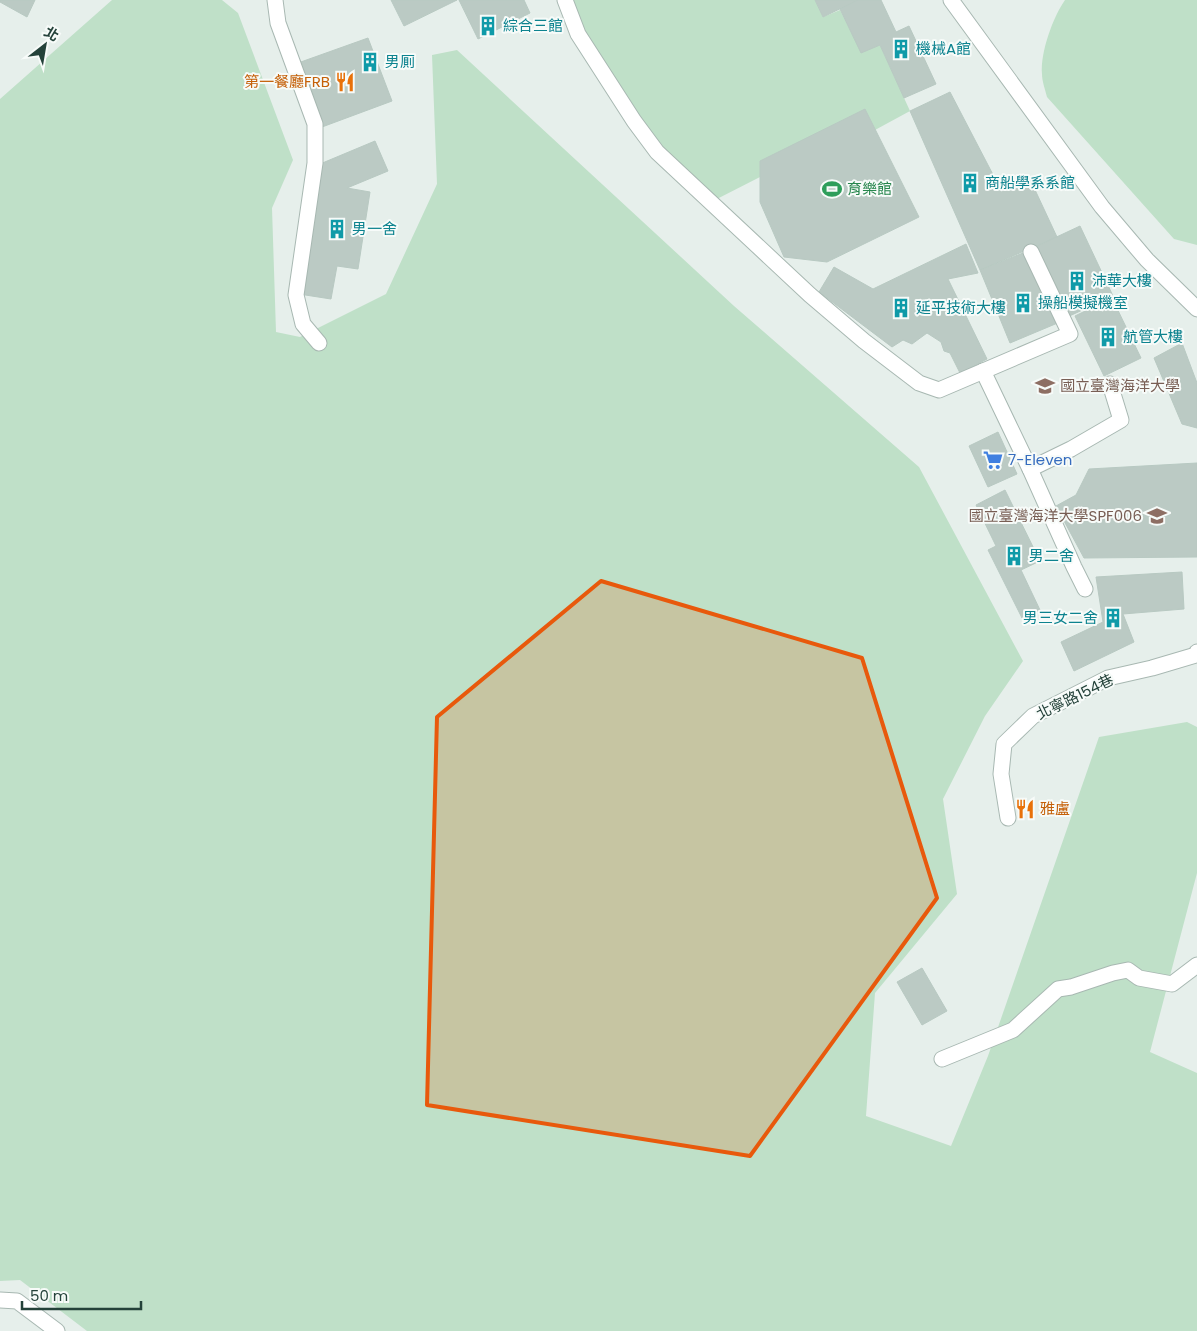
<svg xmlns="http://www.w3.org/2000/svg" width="1197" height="1331" viewBox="0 0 1197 1331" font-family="Poppins,'Noto Sans TC',sans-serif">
	<rect width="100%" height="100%" fill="#e6efeb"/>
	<g fill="#bfe0c8">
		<polygon points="112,0 222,0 238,13 293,160 272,208 276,332 300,337 386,294 437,184 432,55 457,50 734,306 919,467 1023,661 985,716 943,799 957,894 875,993 866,1116 951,1146 988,1056 1099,737 1187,722 1197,727 1197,873 1150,1052 1197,1073 1197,1331 87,1331 20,1280 0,1281 0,99"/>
		<polygon points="571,0 815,0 823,17 840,10 861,51 880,45 910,111 875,130 865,110 760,177 711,202 694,187 604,73"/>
		<path d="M1065 0H1197V245L1174 239 1047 97C1045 89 1042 81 1042 74 1040 53 1053 17 1065 0Z"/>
	</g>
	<g fill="#bbcac4" stroke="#b8c9c2">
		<polygon points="0,0 35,0 27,17 0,2"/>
		<polygon points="391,0 457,0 404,26"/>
		<polygon points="459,0 524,0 530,13 478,39"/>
		<polygon points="815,0 858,0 823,17"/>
		<polygon points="858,0 881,0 896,32 909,26 936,84 904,98 880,45 861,53 840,9"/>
		<polygon points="368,38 392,101 322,127 298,63"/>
		<circle cx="370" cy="62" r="5.5"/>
		<polygon points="950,92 1001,190 1029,177 1057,237 980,270 910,111"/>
		<polygon points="865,109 919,217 827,262 784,257 760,202 760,161"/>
		<polygon points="375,141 388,171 347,188 370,192 358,269 337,266 331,299 299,294 320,164"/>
		<polygon points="1080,226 1113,296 1065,318 1033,248"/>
		<polygon points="966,244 978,273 948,279 987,359 960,373 950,353 944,351 941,342 927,333 912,344 903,340 892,347 819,292 834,267 873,289"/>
		<polygon points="1028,251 1060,322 1010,343 980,270"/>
		<polygon points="1112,298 1141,358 1104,376 1075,316"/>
		<polygon points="1182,343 1197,383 1197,428 1182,424 1154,358"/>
		<polygon points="998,432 1017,474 988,487 969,446"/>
		<polygon points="1197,463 1197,557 1084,558 1056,506 1076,495 1089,469"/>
		<polygon points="1005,490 1040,561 1021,570 1040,610 1022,618 988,550 996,546 976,505"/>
		<polygon points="1182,572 1184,609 1123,614 1134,642 1074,671 1061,642 1103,622 1096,577"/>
		<polygon points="922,968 947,1011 922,1025 897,982"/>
	</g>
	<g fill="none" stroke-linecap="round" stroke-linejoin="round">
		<defs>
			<g id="minor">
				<polyline points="275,0 278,23 315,124 315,163 296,295 303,324 319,343"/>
				<polyline points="565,0 578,34 634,121 657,152 810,295 864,341 919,383 939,390 1070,334 1031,252"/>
				<polyline points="951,0 1102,207 1147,260 1197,309"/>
				<polyline points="983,371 1030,469 1074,567 1085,589"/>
				<polyline points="1030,469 1071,449 1121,420 1110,384"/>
				<polyline points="1008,818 1001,774 1004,744 1033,716 1108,678 1152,668 1196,655 1197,652"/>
				<polyline points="942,1059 1013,1030 1058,989 1071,987 1113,973 1128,970 1139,978 1172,984 1197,965"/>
				<polyline points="0,1300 17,1301 57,1331"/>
			</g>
		</defs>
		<use href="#minor" stroke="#a8b8b2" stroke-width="17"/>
		<use href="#minor" stroke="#fff" stroke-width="15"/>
	</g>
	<path fill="#e8590c" fill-opacity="0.2" stroke="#e8590c" stroke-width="4" stroke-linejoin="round" d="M601 581 862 658 937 898 750 1156 427 1105 437 717Z"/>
	<defs>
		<symbol id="building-bare" viewBox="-9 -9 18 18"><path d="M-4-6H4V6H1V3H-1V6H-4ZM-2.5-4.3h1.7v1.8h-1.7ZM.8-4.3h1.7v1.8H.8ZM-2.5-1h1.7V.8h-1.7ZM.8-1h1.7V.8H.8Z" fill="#0f9aa8" stroke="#f7fbf9" stroke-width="2.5" paint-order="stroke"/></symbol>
		<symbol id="restaurant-bare" viewBox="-9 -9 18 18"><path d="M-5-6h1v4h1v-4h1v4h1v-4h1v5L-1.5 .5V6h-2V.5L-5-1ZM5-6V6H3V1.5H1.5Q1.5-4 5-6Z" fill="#e8710a" stroke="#f7fbf9" stroke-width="2.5" paint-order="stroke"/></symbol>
		<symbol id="stadium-bare" viewBox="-9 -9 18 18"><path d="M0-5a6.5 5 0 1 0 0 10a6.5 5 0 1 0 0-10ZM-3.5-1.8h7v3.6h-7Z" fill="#2e9e5b" stroke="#f7fbf9" stroke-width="2.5" paint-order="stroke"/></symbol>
		<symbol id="university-bare" viewBox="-9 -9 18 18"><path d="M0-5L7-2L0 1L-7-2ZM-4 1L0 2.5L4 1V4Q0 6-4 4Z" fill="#8d6e63" stroke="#f7fbf9" stroke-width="2.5" paint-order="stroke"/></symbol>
		<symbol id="supermarket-bare" viewBox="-9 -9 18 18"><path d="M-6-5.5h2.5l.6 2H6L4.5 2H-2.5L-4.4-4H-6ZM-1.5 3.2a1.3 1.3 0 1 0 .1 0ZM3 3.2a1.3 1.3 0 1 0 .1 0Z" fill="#3f7fe0" stroke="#f7fbf9" stroke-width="2.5" paint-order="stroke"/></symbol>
	</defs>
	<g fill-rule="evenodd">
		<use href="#building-bare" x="474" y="12" width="28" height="28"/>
		<use href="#building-bare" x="887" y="35" width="28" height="28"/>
		<use href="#building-bare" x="356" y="48" width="28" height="28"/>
		<use href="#restaurant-bare" x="331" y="68" width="28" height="28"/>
		<use href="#building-bare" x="956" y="169" width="28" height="28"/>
		<use href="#stadium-bare" x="818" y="175" width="28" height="28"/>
		<use href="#building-bare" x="323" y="215" width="28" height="28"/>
		<use href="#building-bare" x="1063" y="267" width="28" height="28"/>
		<use href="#building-bare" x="1009" y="289" width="28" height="28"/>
		<use href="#building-bare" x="887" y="294" width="28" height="28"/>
		<use href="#building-bare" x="1094" y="323" width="28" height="28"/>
		<use href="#university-bare" x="1031" y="372" width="28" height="28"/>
		<use href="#supermarket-bare" x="979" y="446" width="28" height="28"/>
		<use href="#university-bare" x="1143" y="502" width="28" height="28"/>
		<use href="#building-bare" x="1000" y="542" width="28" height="28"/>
		<use href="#building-bare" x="1099" y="604" width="28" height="28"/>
		<use href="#restaurant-bare" x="1011" y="795" width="28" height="28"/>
	</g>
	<g text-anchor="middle" stroke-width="4" stroke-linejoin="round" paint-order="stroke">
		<g font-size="15" fill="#0d838f" stroke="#f7fbf9" text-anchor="start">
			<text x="503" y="31">綜合三館</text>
			<text x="916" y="54">機械A館</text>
			<text x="385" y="67">男厠</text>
			<text x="985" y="188">商船學系系館</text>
			<text x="352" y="234">男一舍</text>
			<text x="1092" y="286">沛華大樓</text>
			<text x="1038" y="308">操船模擬機室</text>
			<text x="916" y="313">延平技術大樓</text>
			<text x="1123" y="342">航管大樓</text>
			<text x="1029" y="561">男二舍</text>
			<text x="1098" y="623" text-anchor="end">男三女二舍</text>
		</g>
		<g font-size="15" fill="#c56008" stroke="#f7fbf9" text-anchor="end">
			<text x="330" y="87">第一餐廳FRB</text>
			<text x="1040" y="814" text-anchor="start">雅盧</text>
		</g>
		<g font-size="15" fill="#27864d" stroke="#f7fbf9" text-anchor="start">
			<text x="847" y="194">育樂館</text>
		</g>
		<g font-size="15" fill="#785e54" stroke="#f7fbf9" text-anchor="start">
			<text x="1060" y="391">國立臺灣海洋大學</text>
			<text x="1142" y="521" text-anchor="end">國立臺灣海洋大學SPF006</text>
		</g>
		<g font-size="15" fill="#366cbe" stroke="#f7fbf9" text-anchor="start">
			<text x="1008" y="465">7-Eleven</text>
		</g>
		<g font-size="15" fill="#24423a" stroke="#f7fbf9">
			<text transform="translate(1075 697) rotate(-26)" y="5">北寧路154巷</text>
		</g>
	</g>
	<g transform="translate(45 45) rotate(31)" stroke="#f7fbf9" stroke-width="4" paint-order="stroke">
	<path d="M0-4L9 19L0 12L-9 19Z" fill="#24423a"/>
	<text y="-8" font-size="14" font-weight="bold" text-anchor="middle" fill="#24423a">北</text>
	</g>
	<path d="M22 1301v8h119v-8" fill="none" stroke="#24423a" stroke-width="2.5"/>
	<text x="30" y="1301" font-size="15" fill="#24423a" stroke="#f7fbf9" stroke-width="4" paint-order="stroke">50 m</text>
</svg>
